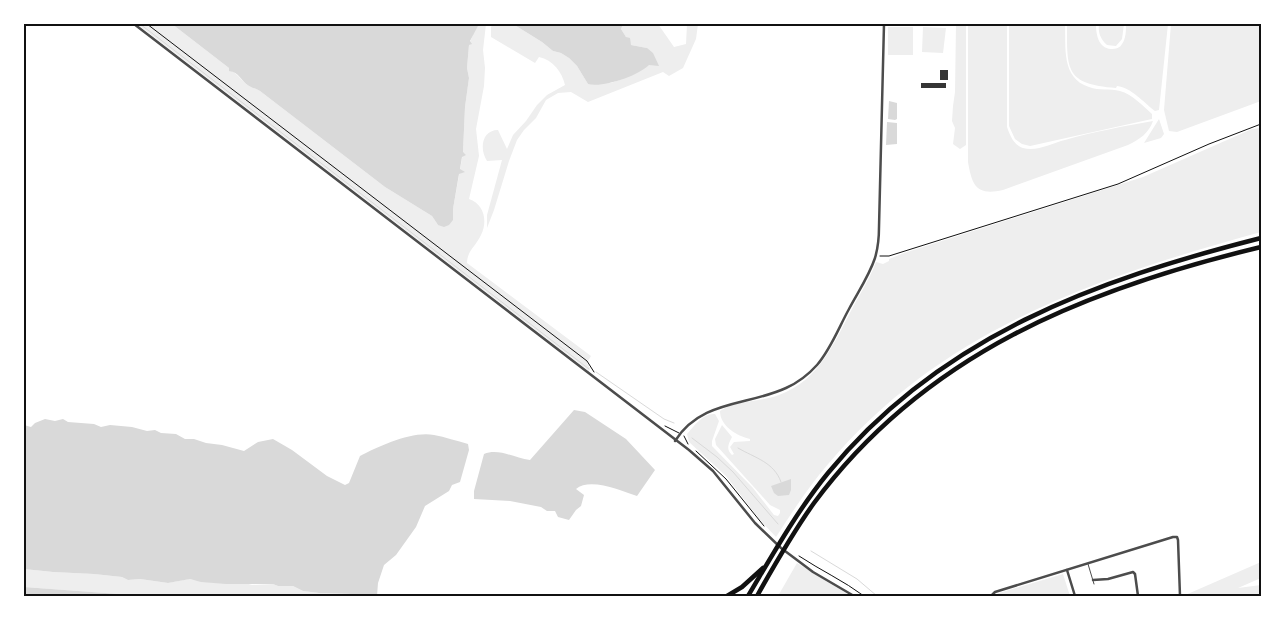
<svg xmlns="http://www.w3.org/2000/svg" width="1285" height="620" viewBox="0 0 1285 620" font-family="'Work Sans',sans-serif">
	<rect width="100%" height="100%" fill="#fff"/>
	<g fill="#eee">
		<path d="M137 24H172L229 68V70C238 73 241 81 249 86 252 88 257 89 260 91L385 187 432 216 438 225 453 220V209L463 153 465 107 469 78 467 68 469 45 477 24H486L483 50 485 68 484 86 476 129 479 156 469 199C484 204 488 221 481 235 476 246 467 251 467 263L591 356 587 363 590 368 589 371Z"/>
		<path d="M493 24H513L542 42 553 51 561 53 569 58 577 66 588 84 611 83 622 79 647 48 631 45 621 29 623 24H658L674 47 686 44 687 24H698L696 39 683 68 669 76 663 72 588 102 571 92 558 93 546 100 536 118 524 130 517 140 509 161 494 210 487 228V215L502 160 487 161C479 149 482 130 498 130L507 149 513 135 526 121 537 105 547 95 565 85C562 72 553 60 539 57L535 63 491 37V27Z"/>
		<polygon points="956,24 966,24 966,145 960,149 953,144 955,128 952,121 953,106 955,92"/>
		<path d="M968 24H1007V127C1010 136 1014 145 1023 148 1037 152 1052 143 1065 140 1093 132 1124 126 1153 121 1149 133 1139 140 1128 145L1003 190C977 196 972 186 968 162Z"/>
		<path d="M1009 24H1065C1066 47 1061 78 1089 87 1099 91 1110 88 1120 91 1132 94 1143 106 1152 114V119L1030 146 1022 144 1015 139 1009 126Z"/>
		<path d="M1067 24H1096C1096 34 1098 48 1111 49 1116 49 1120 48 1122 44 1126 39 1126 30 1126 24H1168L1159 110 1155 111C1143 102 1132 88 1117 86L1116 88C1065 84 1067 70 1067 24Z"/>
		<path d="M1099 24H1124L1122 39 1116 46 1107 45C1100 39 1098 32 1099 24Z"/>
		<polygon points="1171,24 1261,24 1261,101 1177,132 1169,131 1164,110"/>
		<rect x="888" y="27" width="25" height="28"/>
		<polygon points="923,27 946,28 943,53 922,52"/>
		<polygon points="1159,119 1164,134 1161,138 1144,143"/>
		<path d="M1261 128V232C1098 277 942 329 829 463 809 486 793 511 776 537L759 519 726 476 689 442 687 434C694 426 703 413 715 414L719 421 712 441V446L753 488 774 515 778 516 780 513V510L770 505 716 445 715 439 722 425 732 437C728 445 726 449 732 455L734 454 730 447 734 442 750 441V439C737 436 720 426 720 411 736 400 761 402 779 395 819 381 835 341 853 307 861 292 870 278 876 262L883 264 889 261V259L904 253 1143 177 1252 129Z"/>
		<polygon points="1261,562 1261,578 1238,588 1261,585 1261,596 1183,596"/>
		<polygon points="797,563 851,596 778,596"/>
		<polygon points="24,569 53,572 94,574 122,577 128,580 140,579 168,583 189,579 218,583 245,583 252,585 273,584 278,586 293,586 303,591 319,593 352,594 353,596 146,596 24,587"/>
		<polygon points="1063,574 1070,596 995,596 999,593"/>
	</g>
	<g fill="#d9d9d9">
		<path d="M172 24H479L470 41 472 44 469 45 467 68 469 78 465 107 463 152 466 155 462 157 460 169 465 172 459 174 453 209V220L449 225 444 227 438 225 432 216 385 187 260 91C257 89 252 88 249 86 241 81 239 72 229 71V68Z"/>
		<path d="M513 24H623L621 29 626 37 630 38 631 45 647 48 653 53 659 66 649 65C638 76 603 88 588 84L577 66 569 58 561 53 553 51 542 42Z"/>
		<polygon points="889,101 897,103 897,119 895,120 888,119"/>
		<polygon points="887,122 897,123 897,144 886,145"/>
		<path d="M574 410 585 412 626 439 655 470 637 496C622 491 590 477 576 489L584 495 581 506 576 510 569 520 558 517 555 511H547L541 507 510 501 474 499V491L484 454C499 448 514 458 530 460Z"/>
		<path d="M45 419 55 421 63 419 68 422 94 424 101 427 110 425 132 427 147 431 155 430 161 433 176 434 185 439H194L206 443 222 445 244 451 258 442 273 439 292 450 327 476 345 485 349 483 360 456C380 446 411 431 434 435 445 437 457 441 468 444L469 450 460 482 452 485 449 491 425 506 416 527 396 555 384 565 378 583 377 596H353L352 594 319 593 303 591 293 586H278L273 584H226L201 582 190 579 168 583 140 579 128 580 122 577 94 574 53 572 24 569V425L31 427 35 423Z"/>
		<polygon points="791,479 791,490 789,495 778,496 774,493 771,486"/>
		<polygon points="24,587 146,596 24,596"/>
	</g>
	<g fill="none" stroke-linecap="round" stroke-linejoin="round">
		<g stroke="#d9d9d9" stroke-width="1">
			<polyline points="140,24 589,369"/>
			<polyline points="596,372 664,419 674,423"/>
			<polyline points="692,438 717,457 733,472 778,524"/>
			<path d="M738 448C755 458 774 462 781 482"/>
			<polyline points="811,551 857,579 877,596"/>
		</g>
	</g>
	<g fill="#353535">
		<rect x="940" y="70" width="8" height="10"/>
		<rect x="921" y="83" width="25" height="5"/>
	</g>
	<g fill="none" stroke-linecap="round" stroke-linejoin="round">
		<g stroke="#111" stroke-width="1">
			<polyline points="147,24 587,361 594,372"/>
			<polyline points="880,256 889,256 1118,184 1209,144 1261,124"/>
			<polyline points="665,426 679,433"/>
			<polyline points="684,436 688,444"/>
			<polyline points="696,451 726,479 764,526"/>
			<path d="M799 556C820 570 844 581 864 596"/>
		</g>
		<polyline stroke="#4c4c4c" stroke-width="1" points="1088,564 1094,584"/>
		<g stroke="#4c4c4c" stroke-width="2.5">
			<path d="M675 441C701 400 747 406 786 388 797 383 809 374 817 365 831 349 839 327 849 309 858 292 869 276 875 258 878 248 879 238 879 227L884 24"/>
			<polyline points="1067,570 1075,596"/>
			<polyline points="1093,580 1108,579 1133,572 1135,574 1138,596"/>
			<polyline points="991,596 995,592 1173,537 1177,537 1178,540 1180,596"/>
		</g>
		<polyline stroke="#4c4c4c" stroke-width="2.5" points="134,24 689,450 713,471 755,523 781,548 813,572 854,596"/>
		<g stroke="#111" stroke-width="4.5">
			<polyline points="727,596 742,587 763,568"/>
			<path d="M748 596C773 554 797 511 828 473 940 336 1096 280 1261 238"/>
			<path d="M757 596C775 564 793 532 814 503 925 353 1086 289 1261 247"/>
		</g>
	</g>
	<rect width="1285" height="620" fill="none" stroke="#ffffff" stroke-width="50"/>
	<rect x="25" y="25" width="1235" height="570" fill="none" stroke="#111" stroke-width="2"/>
</svg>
